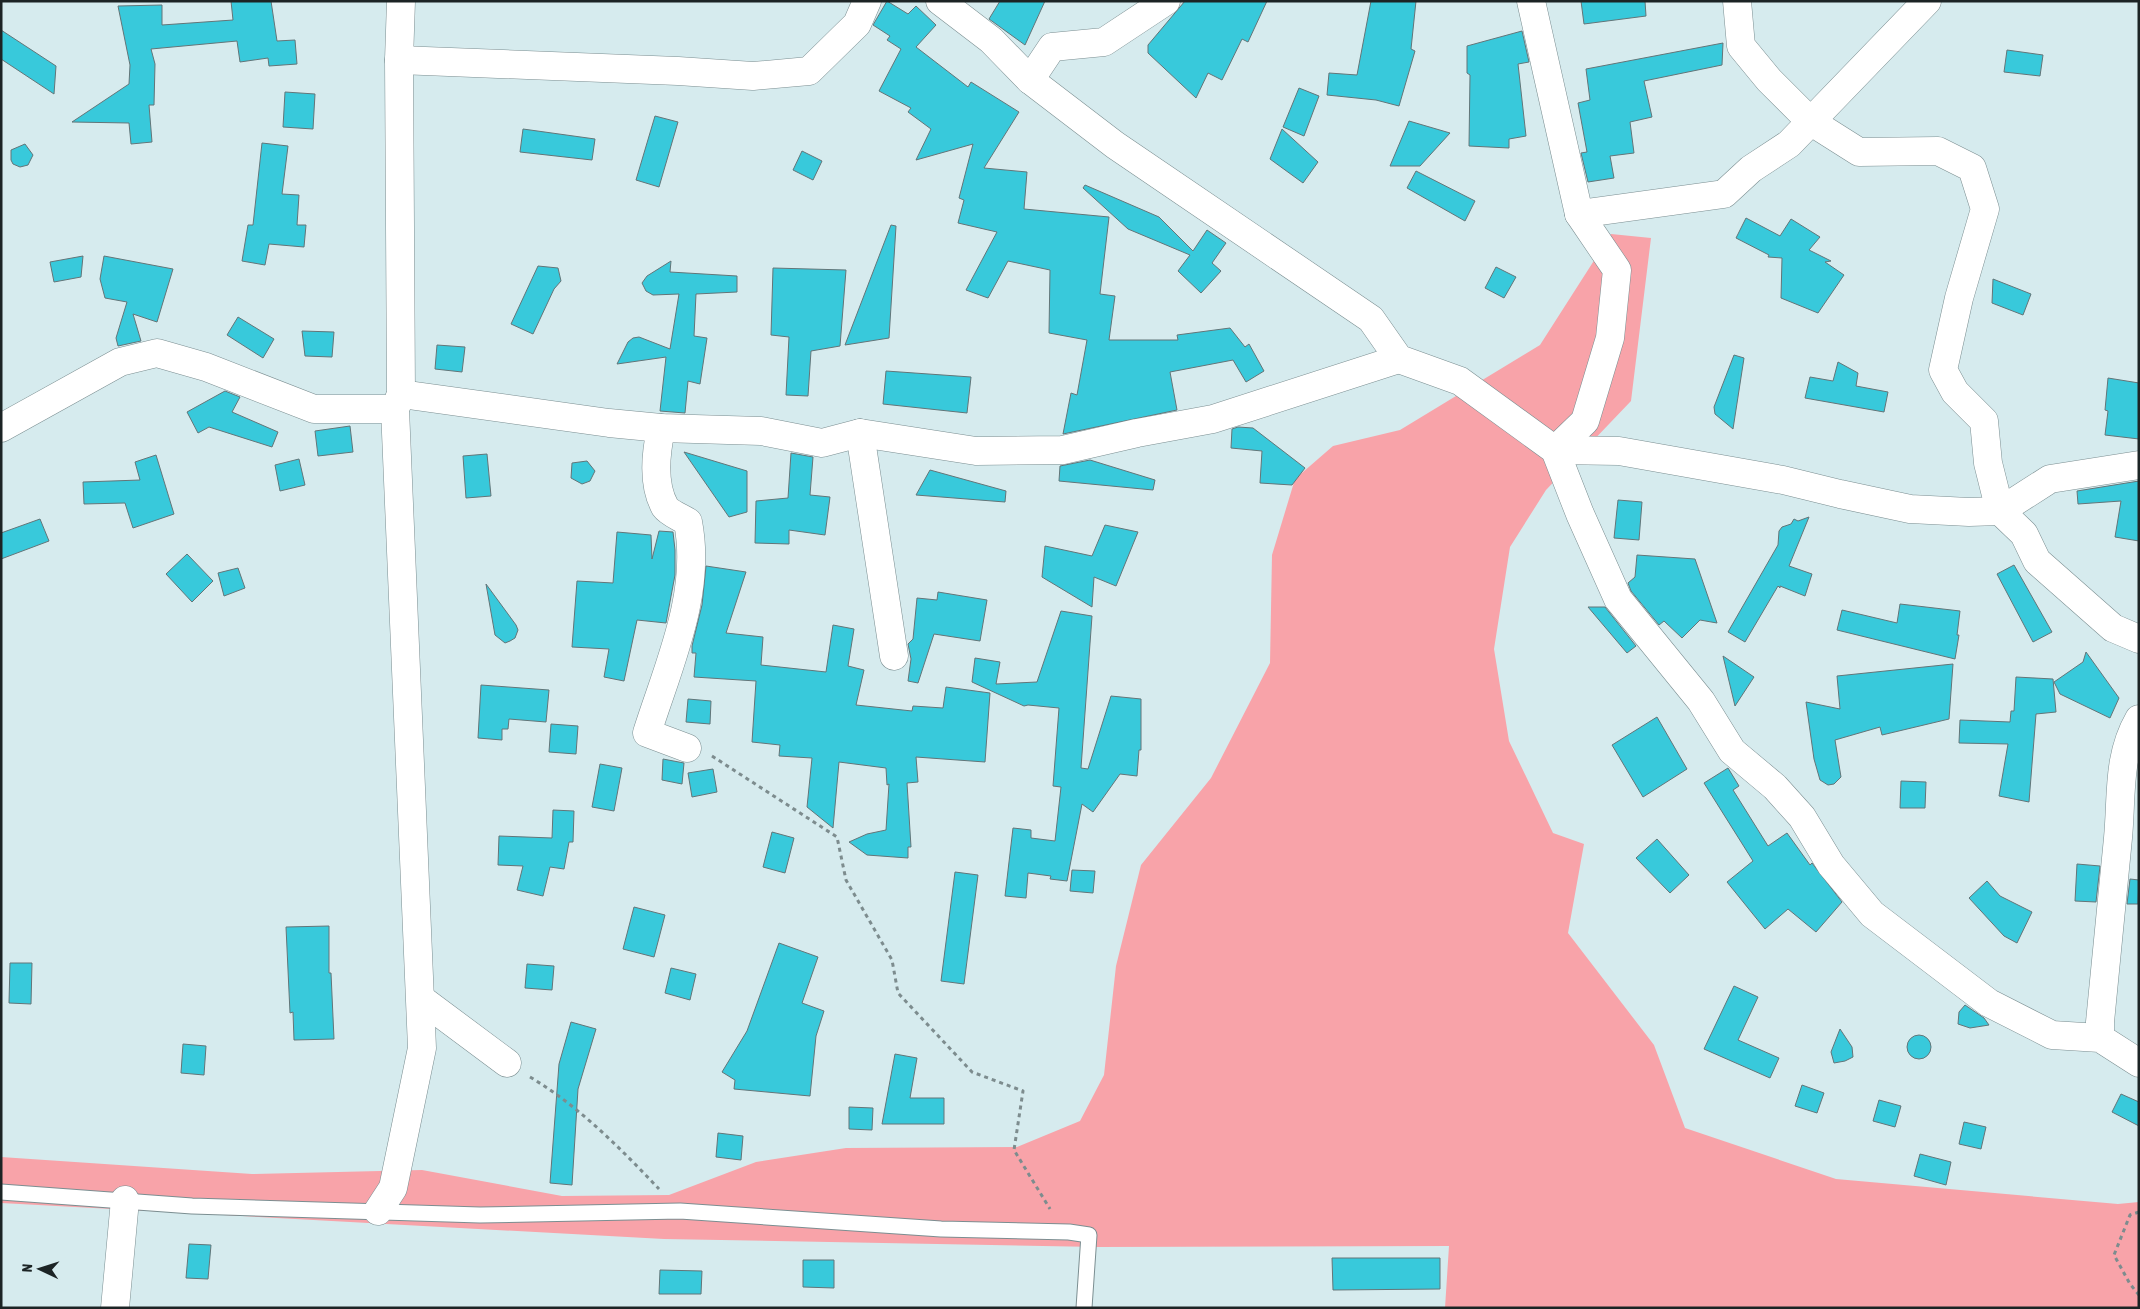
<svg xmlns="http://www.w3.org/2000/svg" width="2140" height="1309" viewBox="0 0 2140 1309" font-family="'Asap Condensed',sans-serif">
	<rect width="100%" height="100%" fill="#d6ebee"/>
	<polygon fill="#f8a3a9" points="1611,234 1651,238 1631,401 1546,490 1510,547 1494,649 1509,741 1553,833 1584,844 1568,933 1654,1045 1685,1128 1836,1179 2118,1204 2139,1202 2139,1308 1445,1308 1449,1246 1097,1247 664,1239 1,1203 1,1157 252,1174 422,1170 562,1196 669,1195 756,1162 846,1148 1017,1147 1080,1121 1104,1075 1116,966 1141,865 1211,778 1270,663 1272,555 1295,479 1333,446 1400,430 1540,345"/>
	<g fill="#38c9db" stroke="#637578">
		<polygon points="231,1 271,1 277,41 295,40 297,64 269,66 268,58 240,62 237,41 151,49 155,64 154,105 149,105 152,142 131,144 129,123 72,122 129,84 130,65 118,6 162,5 162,25 233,20"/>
		<polygon points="887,1 908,14 916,6 936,25 916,47 968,87 971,82 1019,112 984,168 1027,172 1024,209 1109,217 1100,294 1115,296 1109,340 1178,340 1177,335 1230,328 1245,347 1249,344 1264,371 1246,382 1233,360 1170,372 1177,410 1063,434 1071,393 1077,395 1087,340 1049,333 1050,270 1008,261 988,298 966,290 997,232 958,223 964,200 959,198 973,144 916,160 931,129 908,112 911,108 879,91 901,49 887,40 890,36 873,25"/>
		<polygon points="1000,1 1045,1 1025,45 989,19"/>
		<polygon points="1185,1 1267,1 1248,42 1242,39 1222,80 1208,73 1196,98 1148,53 1148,45"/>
		<polygon points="1371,1 1416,1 1411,49 1415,51 1399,106 1376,100 1327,95 1329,73 1357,75"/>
		<polygon points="1581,1 1645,1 1646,16 1584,24"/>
		<polygon points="1,30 56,66 54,94 1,59"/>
		<polygon points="1522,31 1529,62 1518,64 1526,136 1509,139 1509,148 1469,146 1470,75 1467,73 1467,46"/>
		<polygon points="1723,43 1722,65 1644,81 1652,117 1630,122 1634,153 1610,156 1614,178 1588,182 1581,153 1587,152 1578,103 1590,100 1586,69"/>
		<polygon points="2007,50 2043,55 2040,76 2004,72"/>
		<polygon points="1299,88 1319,96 1304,136 1283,127"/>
		<polygon points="285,92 315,94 313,129 283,127"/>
		<polygon points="655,116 678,122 659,187 636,180"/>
		<polygon points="1409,121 1450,133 1420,166 1390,166"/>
		<polygon points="523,129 595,139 592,160 520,152"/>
		<polygon points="1282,129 1318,162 1303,183 1270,159"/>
		<polygon points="262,143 288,146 282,194 299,195 297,225 306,225 304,247 269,244 265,265 242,261 248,225 253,225"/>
		<polygon points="25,144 33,155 28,165 20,167 13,164 11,160 11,150"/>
		<polygon points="802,151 822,161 813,180 793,170"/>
		<polygon points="1416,171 1475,201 1465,221 1407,188"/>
		<polygon points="1085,185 1159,217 1193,251 1207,230 1226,243 1212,263 1221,271 1201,293 1178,271 1190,255 1128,229 1083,188"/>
		<polygon points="1746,218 1780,236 1791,219 1820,237 1809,250 1831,261 1825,262 1844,275 1818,313 1781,298 1782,258 1768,257 1769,255 1736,238"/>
		<polygon points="891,225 896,226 889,338 845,345"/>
		<polygon points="83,256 81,277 54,282 50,262"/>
		<polygon points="104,256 173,269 157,322 133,314 141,341 118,346 116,338 127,302 105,298 100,279"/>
		<polygon points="671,261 670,272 737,276 737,292 696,294 694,336 707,338 700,384 688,381 685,413 660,411 666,357 617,364 628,342 633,338 639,337 670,349 679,294 653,295 646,291 642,283 647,276"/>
		<polygon points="538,266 558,268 561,281 554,289 533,334 511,324"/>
		<polygon points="1496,267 1516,277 1504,298 1485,288"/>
		<polygon points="773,268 846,270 840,346 811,351 808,396 786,395 789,337 771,335"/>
		<polygon points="1993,279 2031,294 2023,315 1992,303"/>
		<polygon points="238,317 274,339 263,358 227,335"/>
		<polygon points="302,331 334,332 332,357 305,356"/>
		<polygon points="437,345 465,347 462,372 435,369"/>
		<polygon points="1734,355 1744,358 1733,429 1715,414 1714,407"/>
		<polygon points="1838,362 1858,373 1856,386 1888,392 1884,412 1805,398 1810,377 1833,381"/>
		<polygon points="886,371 971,377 967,413 883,404"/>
		<polygon points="2108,378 2139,383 2139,439 2105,435 2108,411 2105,410"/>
		<polygon points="225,391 240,397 232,412 278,432 272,447 209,427 198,433 187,412"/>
		<polygon points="350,426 353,452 318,456 315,431"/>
		<polygon points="1238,427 1253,428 1305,468 1292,485 1260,483 1262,451 1231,448 1232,429"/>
		<polygon points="684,452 747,471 747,512 729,517"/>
		<polygon points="791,453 813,457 810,495 830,497 825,535 789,530 789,544 755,543 756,501 788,498"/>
		<polygon points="487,454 491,496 466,498 463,456"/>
		<polygon points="156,455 174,514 133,528 125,503 84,504 83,482 140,480 135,462"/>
		<polygon points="299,459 305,485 280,491 275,465"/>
		<polygon points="1090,460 1155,480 1153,490 1059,481 1060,466"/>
		<polygon points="587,461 595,471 590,481 582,484 571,478 572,463"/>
		<polygon points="930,470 1006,491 1005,502 916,495"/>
		<polygon points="2139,481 2139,541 2115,537 2121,501 2078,504 2077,491"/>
		<polygon points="1618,500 1642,502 1639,540 1614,538"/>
		<polygon points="1809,517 1789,566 1812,574 1805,596 1780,586 1780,588 1778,586 1745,642 1728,632 1778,545 1779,531 1782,527 1791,524 1794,519 1798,521"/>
		<polygon points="40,519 49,541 1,559 1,533"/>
		<polygon points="1105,525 1138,532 1116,586 1094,577 1092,607 1042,577 1045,546 1092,556"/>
		<polygon points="659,531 673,532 675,550 675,575 666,623 637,620 624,681 604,677 609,649 572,647 577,581 613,583 617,532 651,535 652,559"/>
		<polygon points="187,554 213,581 192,602 166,574"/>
		<polygon points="1637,555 1695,559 1717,623 1700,620 1682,638 1664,621 1659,625 1631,591 1628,583 1635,577"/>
		<polygon points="2014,565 2052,632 2033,642 1997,574"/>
		<polygon points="706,566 746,572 726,633 763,637 761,665 826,672 833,625 854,629 848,666 864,670 856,705 912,711 913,706 943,708 946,687 990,693 985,762 916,757 918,782 907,783 911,847 908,847 908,858 867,855 849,842 867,834 886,830 889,784 887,785 886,768 839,762 833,828 807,807 812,758 779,756 780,745 752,742 756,681 694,677 696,653 692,653 692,646 702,605"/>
		<polygon points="238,568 245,588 224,596 218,573"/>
		<polygon points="486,584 516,625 518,630 515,638 510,641 505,643 495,635"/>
		<polygon points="938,592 987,600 980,641 934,634 918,683 908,681 911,659 908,644 913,639 917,598 937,600"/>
		<polygon points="1900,604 1960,611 1957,635 1959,635 1955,659 1837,630 1842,610 1897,623"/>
		<polygon points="1588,607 1605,607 1636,646 1627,653"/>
		<polygon points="1061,611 1092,616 1081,768 1088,769 1111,696 1141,699 1141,750 1139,750 1137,776 1120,774 1093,812 1082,804 1067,881 1050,879 1051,876 1028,873 1026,898 1005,896 1013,828 1031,830 1031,838 1055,841 1061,787 1053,786 1059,708 1028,705 1024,706 972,682 975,658 1000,662 996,684 1037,682"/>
		<polygon points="2086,652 2119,698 2110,718 2060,694 2054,682 2083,662"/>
		<polygon points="1723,656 1754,677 1735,706"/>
		<polygon points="1953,664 1949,719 1882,735 1880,727 1835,740 1841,777 1834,784 1828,785 1820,780 1814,759 1806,702 1840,709 1837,676"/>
		<polygon points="2016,677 2053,679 2056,712 2036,714 2029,802 1999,796 2008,744 1959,743 1960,720 2010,722 2011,711 2014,711"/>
		<polygon points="481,685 549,690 546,722 509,719 508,729 502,729 502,740 478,738"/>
		<polygon points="688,699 711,701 710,724 686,722"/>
		<polygon points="1657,717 1687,769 1643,797 1612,745"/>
		<polygon points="551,724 578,726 576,754 549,752"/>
		<polygon points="663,759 684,763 682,784 662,780"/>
		<polygon points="600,764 622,768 614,811 592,807"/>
		<polygon points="1728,768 1739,786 1733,790 1768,846 1787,833 1810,865 1812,863 1842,902 1816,932 1788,909 1765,929 1727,882 1753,861 1704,783"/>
		<polygon points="713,769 717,792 692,797 688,773"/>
		<polygon points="1901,781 1926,782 1925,808 1900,808"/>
		<polygon points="553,810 574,811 573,842 569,842 564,869 550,867 543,896 517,890 523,866 498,865 499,836 552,838"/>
		<polygon points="772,832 794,838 785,873 763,867"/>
		<polygon points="1657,839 1689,875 1670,893 1636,858"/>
		<polygon points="2077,864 2100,866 2096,902 2075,901"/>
		<polygon points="1072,870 1095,871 1093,893 1070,891"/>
		<polygon points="955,872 978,875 964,984 941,981"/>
		<polygon points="2130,879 2139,880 2138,904 2127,904"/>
		<polygon points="1987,881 2000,896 2032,912 2017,943 2004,936 1969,898"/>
		<polygon points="634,907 665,915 654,957 623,949"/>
		<polygon points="329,926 329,973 331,973 334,1039 294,1040 293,1012 290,1013 286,927"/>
		<polygon points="779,943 818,957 802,1003 824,1011 816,1036 810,1096 734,1089 735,1080 722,1072 747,1031"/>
		<polygon points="10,963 32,963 31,1004 9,1003"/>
		<polygon points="527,964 554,966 552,990 525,988"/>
		<polygon points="671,968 696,974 690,1000 665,993"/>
		<polygon points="1734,986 1758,997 1738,1040 1779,1058 1770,1078 1704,1049"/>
		<polygon points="1965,1005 1984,1018 1989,1025 1970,1028 1958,1024 1959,1012"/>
		<polygon points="571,1022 596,1029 578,1089 572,1185 550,1183 559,1064"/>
		<polygon points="1840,1029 1852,1047 1853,1057 1845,1061 1834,1063 1831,1052"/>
		<circle cx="1919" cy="1047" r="12"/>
		<polygon points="183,1044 206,1046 204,1075 181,1073"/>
		<polygon points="895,1054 917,1058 910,1098 944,1098 944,1124 882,1124"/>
		<polygon points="1802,1085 1824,1093 1817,1113 1795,1106"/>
		<polygon points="2121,1094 2139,1102 2139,1126 2112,1112"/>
		<polygon points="1879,1100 1901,1106 1895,1127 1873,1121"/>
		<polygon points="849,1107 873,1108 872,1130 849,1129"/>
		<polygon points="1964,1122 1986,1127 1981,1149 1959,1144"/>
		<polygon points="718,1133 743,1136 741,1160 716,1157"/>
		<polygon points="1920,1154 1951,1162 1946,1185 1914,1176"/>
		<polygon points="189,1244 211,1245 208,1279 186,1278"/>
		<polygon points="1332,1258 1440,1258 1440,1289 1333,1290"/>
		<polygon points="803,1260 834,1260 834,1288 803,1287"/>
		<polygon points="660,1270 702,1271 701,1294 659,1294"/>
	</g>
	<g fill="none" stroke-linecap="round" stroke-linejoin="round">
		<defs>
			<polyline id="lane" points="1,1192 192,1206 480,1215 680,1211 941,1229 1069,1232 1089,1235 1084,1308"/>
			<g id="street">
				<polyline points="940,1 991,40 1030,80 1115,145 1371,319 1399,359 1460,381 1555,450 1580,514 1618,599 1701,701 1732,751 1775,787 1802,817 1831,865 1872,914 1989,1003 2052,1035 2100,1038 2139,1063"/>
				<polyline points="1531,1 1579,214 1617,270 1610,338 1585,421 1555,450"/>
				<polyline points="1737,1 1741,46 1769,80 1810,121 1859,152 1938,151 1972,168 1985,209 1959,298 1943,370 1955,392 1984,421 1988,463 2000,511 2024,534 2037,561 2113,628 2139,639"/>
				<polyline points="399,60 678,71 753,76 809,71 857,24 867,1"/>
				<polyline points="1030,80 1052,47 1104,42 1166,1"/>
				<polyline points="1579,214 1724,194 1751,169 1789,144 1927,1"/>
				<polyline points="401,394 609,423 661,428 761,431 822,443 860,433 976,451 1063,450 1137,433 1213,419 1399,359"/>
				<polyline points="1,428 120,362 157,353 206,367 314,409 395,409"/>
				<path d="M661 428C656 453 652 483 665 507 669 513 682 518 688 522 702 594 668 666 647 733L687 748"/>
				<polyline points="860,433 894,656"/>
				<polyline points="1555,450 1619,451 1783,480 1840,494 1910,509 1969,512 2000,511 2050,479 2139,465"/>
				<polyline points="421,999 507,1063"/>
				<path d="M2100 1038V1022C2106 961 2112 899 2118 838 2122 796 2117 757 2139 719"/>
				<polyline points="378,1211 393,1188 422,1048 395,409 401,394 399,60 401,1"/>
				<polyline points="115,1308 125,1200"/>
			</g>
		</defs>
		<use href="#lane" stroke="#7b8e91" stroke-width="17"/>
		<use href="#street" stroke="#7b8e91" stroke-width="29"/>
		<g stroke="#7d8c8e" stroke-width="3" stroke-dasharray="4 4" stroke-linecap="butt">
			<polyline points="712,756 837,837 846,880 892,960 898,993 972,1072 1023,1091 1014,1150 1050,1209"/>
			<path d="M530 1077C580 1107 620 1148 659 1189"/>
			<polyline points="2139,1212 2130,1215 2114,1255 2130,1284 2139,1295"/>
		</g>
		<use href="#lane" stroke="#fff" stroke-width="15"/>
		<use href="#street" stroke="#fff" stroke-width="28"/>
	</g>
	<rect width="2140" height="1309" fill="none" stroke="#1c2425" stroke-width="5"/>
	<g transform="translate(40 1269) rotate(274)" stroke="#d6ebee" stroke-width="4" paint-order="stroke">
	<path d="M0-4L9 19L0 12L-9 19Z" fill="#1c2425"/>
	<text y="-8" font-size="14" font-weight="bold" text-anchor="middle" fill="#1c2425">N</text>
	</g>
</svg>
